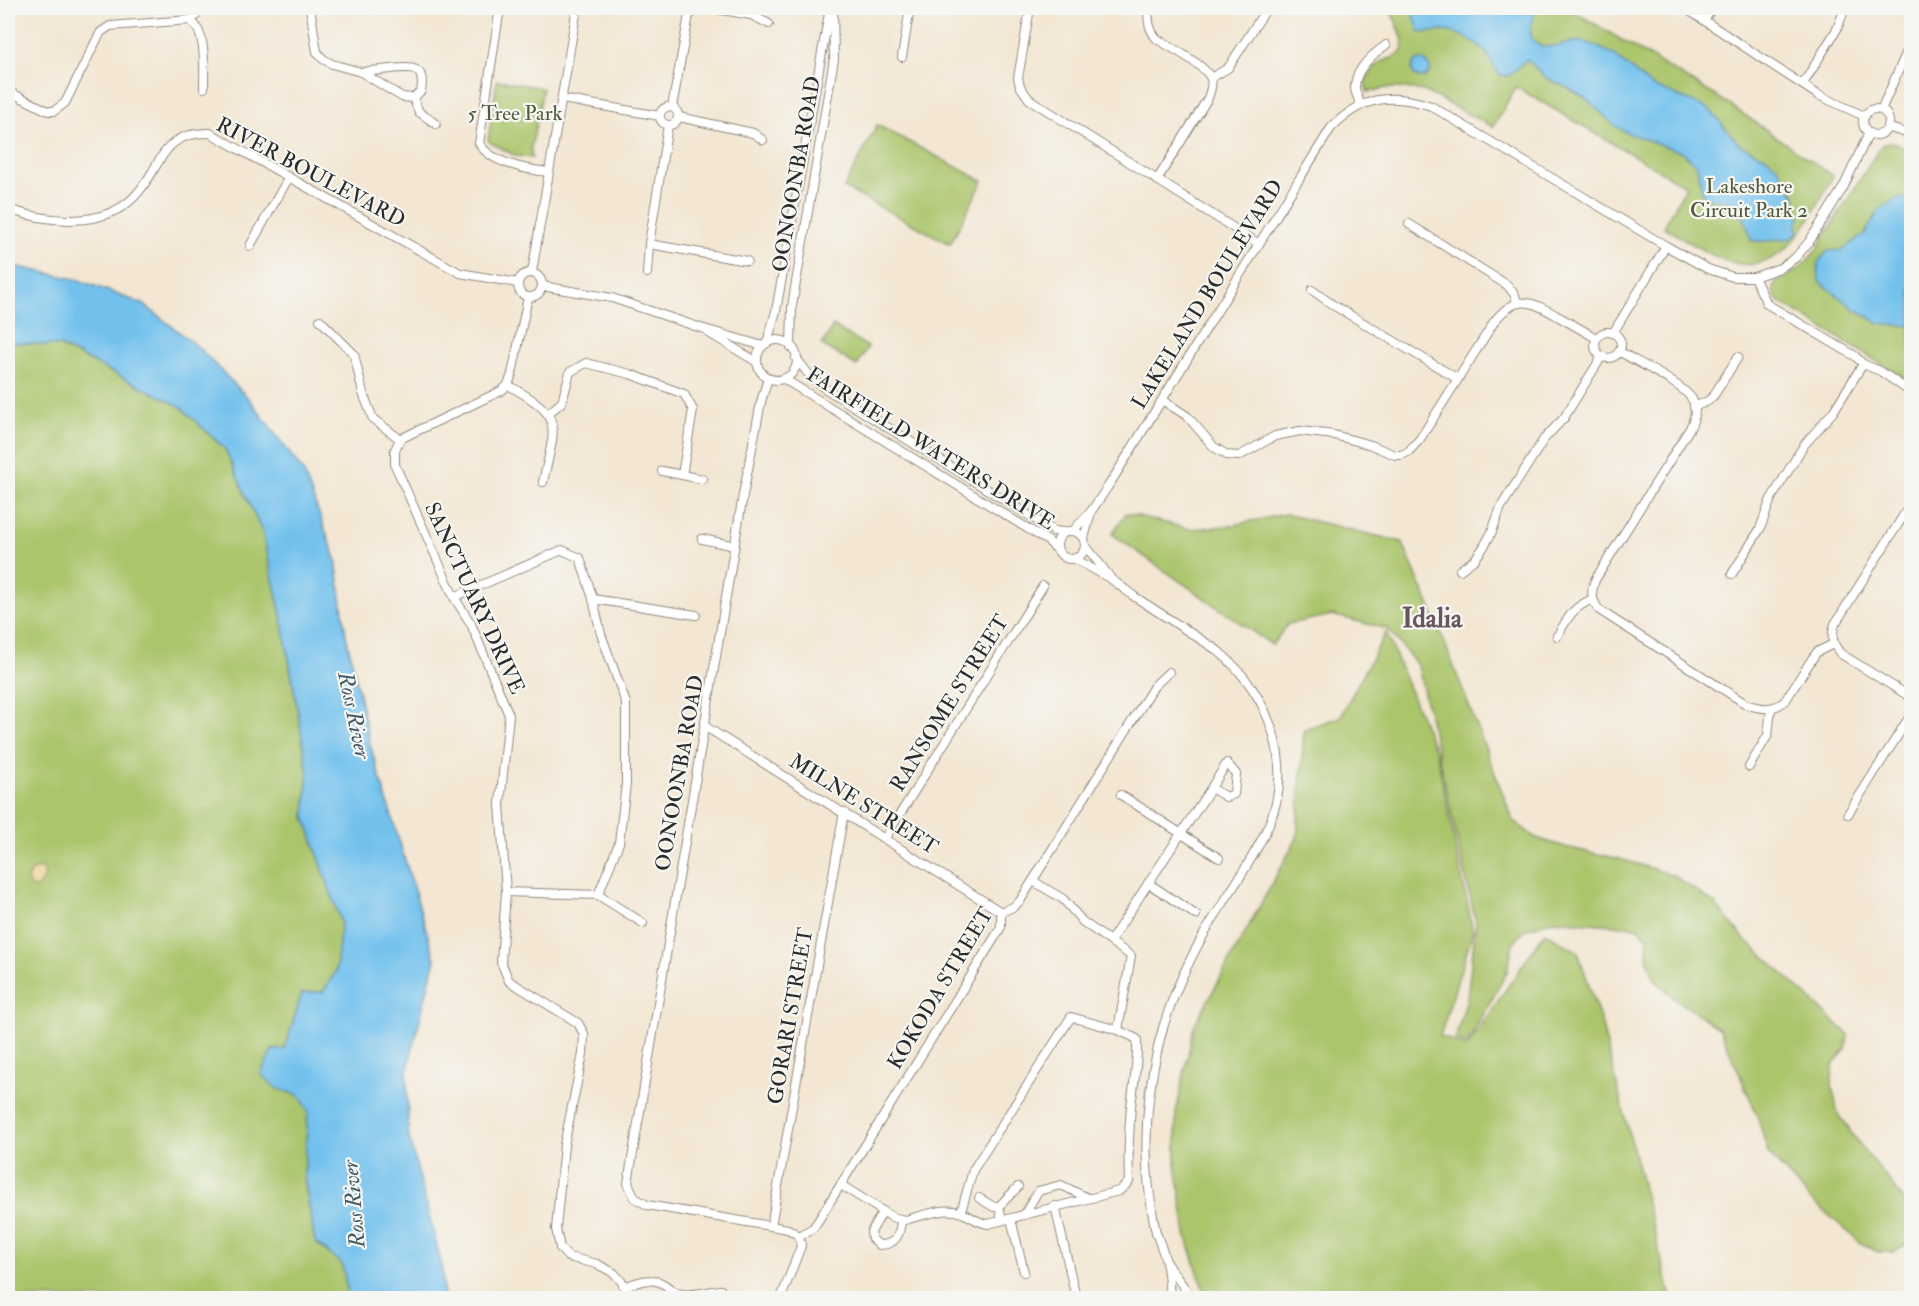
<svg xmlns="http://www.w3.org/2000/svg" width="1919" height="1306" viewBox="0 0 1919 1306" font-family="'IM FELL Double Pica',serif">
	<rect width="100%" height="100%" fill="#f6f6f2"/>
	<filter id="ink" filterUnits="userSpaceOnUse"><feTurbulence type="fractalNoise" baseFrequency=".0167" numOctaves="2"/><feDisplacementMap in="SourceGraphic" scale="12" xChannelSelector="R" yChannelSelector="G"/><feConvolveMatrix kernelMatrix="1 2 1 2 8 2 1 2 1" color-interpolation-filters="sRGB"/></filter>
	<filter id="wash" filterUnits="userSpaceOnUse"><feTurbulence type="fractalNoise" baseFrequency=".008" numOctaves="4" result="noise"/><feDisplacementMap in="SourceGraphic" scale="24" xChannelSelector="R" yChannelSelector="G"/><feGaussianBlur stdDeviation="1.35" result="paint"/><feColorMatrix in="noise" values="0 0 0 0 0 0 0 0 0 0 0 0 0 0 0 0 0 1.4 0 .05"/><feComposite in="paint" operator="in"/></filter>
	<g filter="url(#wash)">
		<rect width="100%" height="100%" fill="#f3e6d2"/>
		<g fill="#aac56b" stroke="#6a784b" stroke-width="1.5">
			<path d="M1389 8H1568L1724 101 1833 176C1812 214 1788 275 1734 263 1713 259 1683 238 1664 227L1686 186 1516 87 1493 127 1424 91 1405 88H1386L1367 92 1365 82C1369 74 1373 68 1380 63 1395 55 1409 57 1401 34 1398 25 1393 16 1389 8Z"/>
			<polygon points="497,80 543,88 531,149 532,158 516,156 491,143 488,140"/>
			<polygon points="877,125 983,181 950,244 844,188"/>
			<path d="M1892 142 1911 150V382L1778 301C1773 295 1771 288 1777 282L1800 268 1815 252 1881 146 1885 143Z"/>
			<polygon points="833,326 868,347 857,366 822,345"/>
			<polygon points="8,342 60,346 180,406 225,449 263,534 283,624 308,773 305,817 341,922 336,971 323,992 302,994 285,1049 276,1087 300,1096 308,1111 304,1177 315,1242 342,1264 349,1298 8,1298"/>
			<polygon points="1126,513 1190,529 1229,526 1285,514 1402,542 1437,623 1513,820 1536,838 1569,848 1617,858 1673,875 1715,904 1742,936 1848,1034 1846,1049 1833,1065 1832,1084 1837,1111 1854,1137 1911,1209 1911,1238 1906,1245 1894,1252 1878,1252 1861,1243 1810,1199 1768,1153 1757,1115 1720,1029 1677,1000 1655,980 1647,958 1648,937 1636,927 1553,920 1526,929 1513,943 1507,972 1467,1044 1455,1039 1467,999 1476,923 1418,666 1388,629 1332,615 1288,624 1272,645 1112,534"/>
			<polygon points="1386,632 1437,756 1473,931 1440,1036 1467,1047 1545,932 1578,952 1601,1022 1671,1298 1206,1298 1186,1234 1176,1164 1176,1113 1194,1026 1297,838 1304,729 1340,717"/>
		</g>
		<path fill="#eeda9e" stroke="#8c8264" stroke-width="1.5" d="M39 868 42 869 45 877 37 888 31 887 27 880C29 873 32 870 39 868Z"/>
		<g fill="#72c1ed" stroke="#4e768c" stroke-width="1.5">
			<path d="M1411 8H1536L1530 28 1532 39 1537 44 1542 47 1556 46 1577 41 1589 43 1613 54 1650 85 1709 109 1739 144 1766 157 1778 167 1794 194 1800 217 1797 225 1798 232 1791 239C1778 236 1768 245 1751 240 1745 213 1738 197 1706 199L1703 196 1697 166 1684 153 1628 133 1615 126 1585 98 1566 87 1546 78 1527 59 1509 76 1500 75C1496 70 1493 65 1490 59 1482 43 1460 32 1442 31 1434 31 1427 34 1419 31Z"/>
			<circle cx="1421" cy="69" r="9"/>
			<polygon points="1900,197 1911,200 1911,326 1879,323 1853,308 1819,281 1818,262 1828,251 1842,250 1865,234 1879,210"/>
			<polygon points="8,265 76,279 143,304 196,345 249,399 303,471 336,559 346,635 371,748 435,959 407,1071 408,1133 442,1266 444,1298 349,1298 342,1264 315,1242 304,1177 308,1111 300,1096 276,1088 261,1074 272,1050 285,1049 302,993 323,992 336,971 341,922 305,817 308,773 283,624 263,534 225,449 180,406 60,346 8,342"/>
		</g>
	</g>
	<g filter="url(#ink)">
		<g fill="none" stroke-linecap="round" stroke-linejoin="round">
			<defs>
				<g id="minor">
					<path d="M310 8 317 52 323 59 332 64 361 72 402 97 413 98 421 91C426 65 411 67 391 69 381 70 371 71 361 72"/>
					<path d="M500 8 479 143C490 163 528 170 549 172"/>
					<polyline points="711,8 751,15 769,24"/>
					<polyline points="1030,8 1018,78 1020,86 1029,99 1259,244"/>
					<path d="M1149 8C1147 20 1149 30 1157 39 1170 47 1207 66 1211 79 1213 85 1210 92 1208 98L1157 180"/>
					<polyline points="1685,8 1818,95 1864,116"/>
					<polyline points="1705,19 1712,8"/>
					<path d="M190 20C207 32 204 68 204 88"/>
					<polyline points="902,57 910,8"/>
					<polyline points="1211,78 1228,68 1267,8"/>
					<polyline points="1803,84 1837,29 1845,8"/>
					<polyline points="8,91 48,111 54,111 65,103 96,41 101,32 110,26 190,20 196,16 199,8"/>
					<polyline points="413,98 419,112 436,124"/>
					<polyline points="562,99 660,116"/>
					<path d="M1361 105C1358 99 1355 93 1355 87 1355 69 1373 54 1386 45"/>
					<circle cx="669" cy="116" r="9"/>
					<polyline points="672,107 689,15 700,8"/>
					<circle cx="1876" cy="122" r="13"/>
					<polyline points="1881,110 1912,40"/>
					<polyline points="679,117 753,133 763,140"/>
					<polyline points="1887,127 1912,135"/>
					<path d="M8 209C46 222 103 229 134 197 163 167 159 132 210 133L460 273 518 283"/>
					<polyline points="1409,224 1507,285 1515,295 1517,303"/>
					<polyline points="649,244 747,261"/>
					<polyline points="250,246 289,177"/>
					<polyline points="532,272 577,8"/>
					<circle cx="530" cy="285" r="12"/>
					<polyline points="647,273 649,244 668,125"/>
					<polyline points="1754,277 1767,304 1855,356 1863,364 1880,371 1912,393"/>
					<polyline points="542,286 612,298 701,328 763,346"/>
					<polyline points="1312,290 1333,305 1458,379"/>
					<polyline points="528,297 512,374 508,385 501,391 400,439 395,450 395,465 454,597 471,624 509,715 500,804 506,892 501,962 509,981 578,1023 584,1034 583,1054 564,1145 556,1229 560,1248 568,1257 597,1264 614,1273 622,1282 627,1298"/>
					<polyline points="320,320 354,354 363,393 373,419 400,439"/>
					<circle cx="1608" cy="345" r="13"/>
					<polyline points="709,333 757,362"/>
					<polyline points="1613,333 1666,246"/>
					<circle cx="777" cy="360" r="20"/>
					<polyline points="767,343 776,311 829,13"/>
					<polyline points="791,347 792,306 834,59 833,8"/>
					<path d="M1619 351C1634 361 1687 386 1693 401 1697 410 1694 420 1690 428L1595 580C1590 592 1592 600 1599 610L1746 704C1760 709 1773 711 1785 701L1812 659 1817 652 1833 644"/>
					<polyline points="796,358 810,376 826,389 1054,531 1064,532"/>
					<polyline points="768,378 761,402 743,495 628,1183 635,1198 647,1205 788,1229 799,1236"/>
					<polyline points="784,379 1048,541 1057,550"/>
					<path d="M508 385C565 417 556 423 543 482"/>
					<path d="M1162 400 1187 416 1214 447 1227 455 1239 456 1275 436 1300 431 1334 435 1371 445 1395 455H1401L1408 452 1420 439 1494 322C1516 293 1532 301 1559 317 1572 324 1584 331 1596 338"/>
					<polyline points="1694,407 1708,401 1714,395 1738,357"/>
					<polyline points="549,413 562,402 570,372 586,363 630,374 684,394 693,410 682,475"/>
					<polyline points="662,471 702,479"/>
					<path d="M1912 502 1835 624C1831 636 1832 644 1841 654L1912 698"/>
					<circle cx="1071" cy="545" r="14"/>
					<path d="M1073 531 1092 510 1111 482 1331 128C1361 97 1391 92 1431 106L1666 246 1708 269 1733 277H1754L1780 268 1795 258 1809 242 1843 188 1869 133"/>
					<polyline points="1084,538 1091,513"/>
					<polyline points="702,539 735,546"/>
					<polyline points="1085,545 1109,576"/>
					<path d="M1075 559 1111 579 1135 597 1217 650C1270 694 1298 767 1265 833 1248 868 1224 900 1204 934 1185 968 1168 1005 1159 1043 1147 1092 1143 1146 1150 1196 1152 1208 1153 1221 1156 1232 1159 1242 1164 1252 1166 1262 1169 1274 1169 1287 1170 1298"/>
					<polyline points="1460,570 1475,559 1483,548 1491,534 1501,507 1544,439 1564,418 1602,356"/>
					<polyline points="1732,574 1760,529 1771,499 1804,445 1833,412 1863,364"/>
					<polyline points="454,597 562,550 580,558 593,599 601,634 626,703 626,784 619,843 598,895"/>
					<polyline points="593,599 696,615"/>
					<path d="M1557 636C1569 617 1571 608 1593 599"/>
					<polyline points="706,727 1001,912"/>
					<polyline points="1749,767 1768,735 1771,708"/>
					<polyline points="1121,795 1219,858"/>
					<polyline points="1848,814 1912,713"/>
					<polyline points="885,838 1043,586"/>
					<polyline points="1148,883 1196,915"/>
					<polyline points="506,892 598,895 643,923"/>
					<polyline points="1001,912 1013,907 1020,901 1154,686 1169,672"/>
					<polyline points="1111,940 1211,788 1227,763 1236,774 1234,794 1226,797 1211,788"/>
					<path d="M841 1185 892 1217 905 1220C922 1216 945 1206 962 1213 971 1216 978 1223 988 1224L1119 1191 1129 1182C1128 1157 1129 1131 1131 1106 1134 1083 1138 1063 1137 1039L1118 1030 1131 956 1083 922 1063 899 1033 881"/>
					<polyline points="979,1198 994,1207 999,1206 1002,1220"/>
					<polyline points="999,1206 1018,1187"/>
					<polyline points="1055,1206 1076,1298"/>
					<path d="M883 1211 871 1232 872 1239 879 1245C896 1245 900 1235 901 1220"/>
					<polyline points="961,1212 973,1170 1071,1017 1118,1030"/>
					<polyline points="1024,1215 1038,1191 1061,1185 1088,1198"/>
					<polyline points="1011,1219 1024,1272"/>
					<polyline points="771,1226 844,812"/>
					<polyline points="799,1236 813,1228 818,1221 995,937 1001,927 1001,912"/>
					<polyline points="1166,1263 1192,1298"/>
					<path d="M624 1287C638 1282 651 1276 665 1285 670 1289 675 1293 682 1294 694 1296 709 1291 721 1290"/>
					<polyline points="781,1298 801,1246 799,1236"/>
				</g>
			</defs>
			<use href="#minor" stroke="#8f887e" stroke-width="10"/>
			<use href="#minor" stroke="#fff" stroke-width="8"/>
		</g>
	</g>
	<g text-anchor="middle" stroke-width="4.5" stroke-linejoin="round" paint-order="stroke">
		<g font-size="21" fill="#51593e" stroke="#f6f6f2">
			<text x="515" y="120">5 Tree Park</text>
			<text x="1749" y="193">Lakeshore<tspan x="1749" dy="24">Circuit Park 2</tspan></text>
		</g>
		<g font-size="21" fill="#2b2b2b" stroke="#f6f6f2">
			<text transform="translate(311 172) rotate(28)" y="7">RIVER BOULEVARD</text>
			<text transform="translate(796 174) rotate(-80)" y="7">OONOONBA ROAD</text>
			<text transform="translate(1207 294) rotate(-58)" y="7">LAKELAND BOULEVARD</text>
			<text transform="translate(931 448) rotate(32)" y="7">FAIRFIELD WATERS DRIVE</text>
			<text transform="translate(475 598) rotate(65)" y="7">SANCTUARY DRIVE</text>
			<text transform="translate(949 703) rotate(-58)" y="7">RANSOME STREET</text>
			<text transform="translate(679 773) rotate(-80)" y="7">OONOONBA ROAD</text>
			<text transform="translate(864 804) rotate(32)" y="7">MILNE STREET</text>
			<text transform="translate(940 988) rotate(-59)" y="7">KOKODA STREET</text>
			<text transform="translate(790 1016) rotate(-80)" y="7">GORARI STREET</text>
		</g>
		<g font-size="22" font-style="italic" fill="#405865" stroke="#f6f6f2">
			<text transform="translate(355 715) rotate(78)" y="8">Ross River</text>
			<text transform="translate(353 1204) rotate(-95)" y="8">Ross River</text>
		</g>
		<g font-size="27" font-weight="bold" fill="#685760" stroke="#f6f6f2">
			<text x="1432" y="627">Idalia</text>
		</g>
	</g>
	<rect width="1919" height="1306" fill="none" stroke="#f6f6f2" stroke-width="30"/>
</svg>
